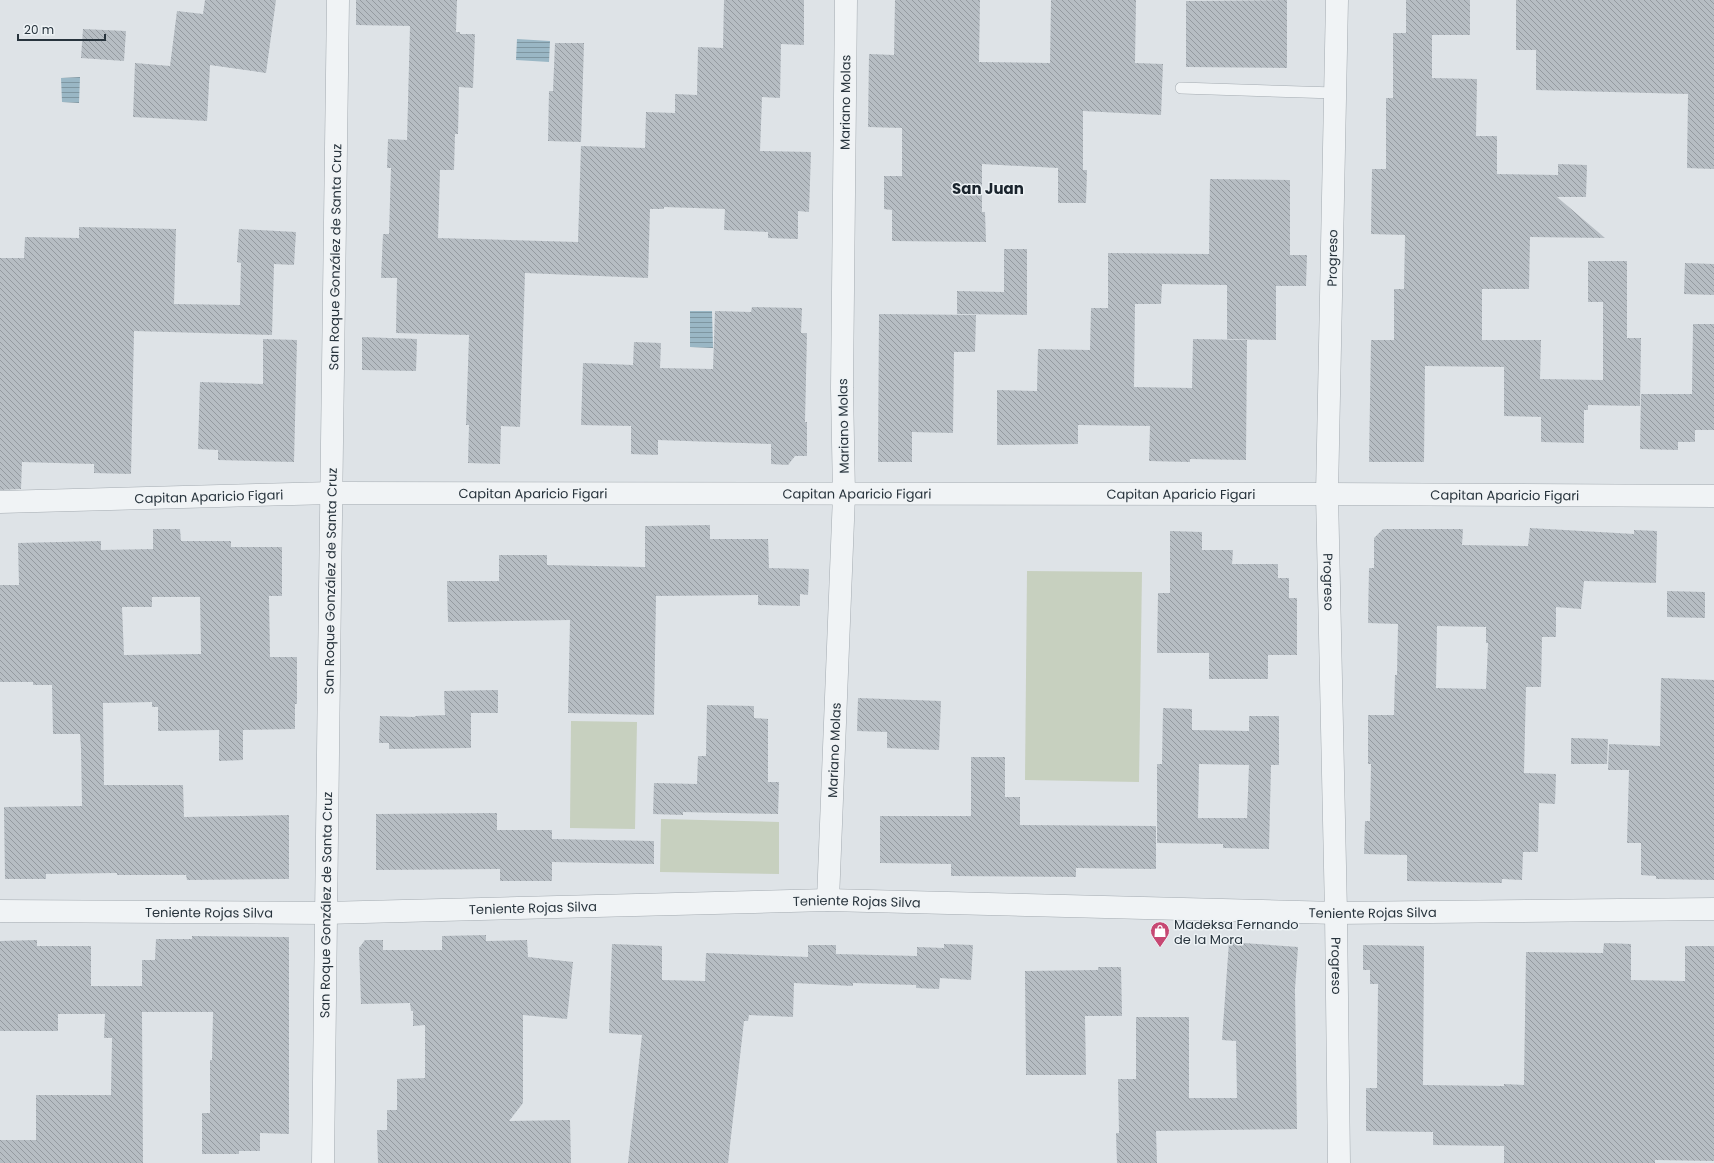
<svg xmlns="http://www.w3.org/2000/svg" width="1714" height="1163" viewBox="0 0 1714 1163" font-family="Poppins,sans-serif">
	<defs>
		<pattern id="water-rules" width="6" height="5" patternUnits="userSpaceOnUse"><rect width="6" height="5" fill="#9ab7c5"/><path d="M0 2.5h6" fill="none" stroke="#7e96a1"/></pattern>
		<pattern id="building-back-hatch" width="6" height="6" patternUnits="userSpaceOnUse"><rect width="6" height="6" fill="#b6bdc3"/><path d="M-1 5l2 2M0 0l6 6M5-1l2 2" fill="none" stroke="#949aa0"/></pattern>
	</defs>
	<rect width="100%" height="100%" fill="#dee3e7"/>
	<g fill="#c7d0bf">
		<polygon points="1027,571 1142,572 1139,782 1025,780"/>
		<polygon points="571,721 637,722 635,829 570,828"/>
		<polygon points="661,819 779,822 779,874 660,872"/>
	</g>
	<g fill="url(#water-rules)">
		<polygon points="517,39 550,41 549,62 516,60"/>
		<polygon points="80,77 79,103 62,102 61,78"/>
		<polygon points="690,311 712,311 713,348 690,347"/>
	</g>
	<g fill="url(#building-back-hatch)" fill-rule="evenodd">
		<polygon points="205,0 276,0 266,73 210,65 207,121 133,117 135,63 170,66 177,11 203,14"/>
		<polygon points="356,0 457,0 456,32 460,32 460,34 475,34 473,88 459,87 458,134 455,134 454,170 440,170 438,238 578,242 581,146 645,148 646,112 675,113 675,94 697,95 698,47 723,48 724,0 804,0 804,45 781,44 780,98 762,97 760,151 811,152 809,212 798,211 798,239 768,238 768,232 724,230 725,209 664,207 664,209 650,209 648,278 525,273 520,427 501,426 500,464 468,463 469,425 466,425 469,335 396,333 397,278 381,278 383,234 389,234 391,168 387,168 388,139 407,140 410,26 356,25"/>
		<polygon points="895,0 980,0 979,62 1050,63 1051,0 1136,0 1135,63 1163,64 1161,115 1083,111 1083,170 1087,170 1086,203 1058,203 1058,168 982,164 982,212 985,212 986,242 892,241 892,210 884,209 884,176 902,176 902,128 868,127 869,54 894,55"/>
		<polygon points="1287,0 1287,68 1186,67 1186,1"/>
		<polygon points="1406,0 1470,0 1470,35 1432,35 1432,78 1477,79 1476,136 1497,136 1497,174 1558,175 1558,164 1587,165 1586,197 1557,197 1605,238 1530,237 1529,289 1482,289 1482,340 1541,340 1540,379 1603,380 1603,302 1588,302 1588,261 1627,261 1627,338 1641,338 1640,406 1588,405 1588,410 1584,410 1584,443 1541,442 1541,417 1504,416 1504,367 1425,366 1424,462 1369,462 1371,340 1394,340 1394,289 1404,289 1405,235 1371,234 1372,169 1386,169 1386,98 1393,98 1393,33 1406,33"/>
		<polygon points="1516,0 1714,0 1714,169 1687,168 1688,94 1536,90 1536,50 1516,50"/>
		<polygon points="83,29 126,31 124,61 81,58"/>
		<polygon points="555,43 584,43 581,142 548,141 549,91 553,91"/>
		<polygon points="1210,179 1290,180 1290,255 1307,255 1306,286 1276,286 1276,340 1227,339 1227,285 1162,284 1161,304 1135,304 1134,387 1192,388 1193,339 1247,340 1246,460 1190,459 1190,462 1149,461 1150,426 1078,425 1078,444 997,445 997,390 1037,391 1038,349 1090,350 1091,308 1108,308 1108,253 1209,254"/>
		<polygon points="79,227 176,229 174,304 240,305 241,263 237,262 239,229 296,232 294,265 274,264 272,335 134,331 131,474 94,473 94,464 22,462 21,489 0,490 0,258 24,258 25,237 79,238"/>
		<polygon points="1004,249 1027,249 1027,315 957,314 957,291 1004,292"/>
		<polygon points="1685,263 1714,264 1714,295 1684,294"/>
		<polygon points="752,307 802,308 801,333 807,333 805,422 807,422 807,456 795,456 788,465 771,464 771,444 658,440 658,455 631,454 631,426 581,425 583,363 633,365 634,342 661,343 660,368 713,369 715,311 751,312"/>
		<polygon points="879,314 976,315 975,352 954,352 953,433 912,432 912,462 878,462"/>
		<polygon points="1693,324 1714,324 1714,430 1695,430 1695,442 1678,442 1678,450 1640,449 1641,394 1692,394"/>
		<polygon points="362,337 417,339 416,371 362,370"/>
		<polygon points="263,339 297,340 294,462 218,460 218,450 198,449 200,382 263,384"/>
		<polygon points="710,525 710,539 768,539 769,568 809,569 808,595 800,594 800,606 758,605 758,595 656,596 654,715 568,713 570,620 448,622 447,581 499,581 499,555 547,555 547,565 645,567 645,526"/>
		<path d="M1530 528 1634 534V530L1657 531 1656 583 1584 581 1581 609 1556 607V637H1542L1541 687H1526L1524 773 1556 774 1555 804 1539 803 1538 852H1523L1522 880 1502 879V883L1407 881V855L1364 854 1365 821H1370L1371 764H1368V715H1394L1395 675H1397L1398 624 1368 623 1369 568H1374V538L1383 529H1463L1462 545 1528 546ZM1437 626 1486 627V643H1488L1486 689 1436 688Z"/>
		<path d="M153 529H180L181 541H231V547H282V596H269L270 657H297V704H295V729L243 730V760L219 761V730L158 731V707H152V702L103 703 104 785H183L184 817 289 815V879L187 880 186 875H117V873L46 874V879H5L4 807 82 806 81 748 80 734H53L52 685H33V682H0V585H19L18 543 101 541V550L153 549ZM152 597H200L201 654 124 655 122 607H152Z"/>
		<polygon points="1170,531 1202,532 1202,550 1233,550 1232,564 1278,564 1278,578 1289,578 1289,598 1297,598 1297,655 1268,655 1268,679 1209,679 1209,653 1157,653 1158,593 1170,593"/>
		<polygon points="1667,591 1705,592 1705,618 1667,617"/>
		<polygon points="1661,678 1714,680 1714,880 1656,879 1656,876 1641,875 1641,843 1627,843 1629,770 1608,770 1609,744 1660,746"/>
		<polygon points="498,690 498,713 471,713 471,748 389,749 389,743 379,743 380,716 415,717 415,716 445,715 444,691"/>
		<polygon points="858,698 941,701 939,750 887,748 887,732 857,731"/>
		<polygon points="707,705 754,706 754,718 768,719 768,782 779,782 778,814 683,812 683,815 653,814 654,783 697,784 698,756 706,756"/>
		<path d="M1163 708 1192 709V730L1249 731V716H1279V765H1271L1269 849 1223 848V844L1157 843V764H1162ZM1199 764 1249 765 1247 818H1198Z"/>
		<polygon points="1571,738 1608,739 1607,764 1571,764"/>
		<polygon points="971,757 1005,757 1005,797 1020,797 1020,825 1156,826 1156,869 1076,868 1076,877 951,876 951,864 880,863 880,816 971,816"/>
		<polygon points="497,813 497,830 552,830 552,839 654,841 654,864 552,862 552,881 500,881 500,869 376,870 376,814"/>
		<polygon points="486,935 486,941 527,940 528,957 573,962 567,1019 523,1015 523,1103 509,1121 570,1120 571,1163 378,1163 377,1130 387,1130 387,1110 397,1110 397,1079 425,1078 425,1025 413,1026 413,1011 411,1011 410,1003 361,1004 359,948 365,940 383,940 383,950 442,950 442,936"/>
		<polygon points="192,936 289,937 289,1134 260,1133 260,1151 239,1151 239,1154 202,1154 202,1113 210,1113 210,1060 212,1060 213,1012 142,1012 143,1163 0,1163 0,1140 36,1140 36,1095 111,1095 112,1038 104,1038 105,1014 58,1014 58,1031 0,1031 0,941 37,940 37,946 91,946 91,986 142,986 142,960 155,960 156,939 192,939"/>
		<polygon points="1229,942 1298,947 1295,989 1297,1129 1156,1131 1157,1163 1117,1163 1116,1133 1119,1133 1118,1079 1136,1079 1136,1017 1189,1017 1189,1098 1237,1098 1236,1041 1222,1040"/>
		<polygon points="1604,943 1631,944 1631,980 1685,981 1685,946 1714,946 1714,1161 1655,1160 1655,1163 1504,1163 1504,1146 1433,1145 1433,1132 1366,1131 1366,1088 1377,1088 1378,984 1370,984 1370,970 1363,970 1363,945 1424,946 1423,1085 1504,1086 1504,1084 1524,1085 1526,952 1603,953"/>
		<polygon points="612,944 662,946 662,980 705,981 706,953 808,957 808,945 836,945 836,954 917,956 917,947 944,948 944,944 973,945 971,980 940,978 939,989 916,988 916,985 853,983 853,986 794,983 793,1017 749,1015 748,1021 744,1021 728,1163 628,1163 642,1035 609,1033"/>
		<polygon points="1098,967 1121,967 1122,1016 1085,1016 1086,1075 1026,1075 1025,971 1098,970"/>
	</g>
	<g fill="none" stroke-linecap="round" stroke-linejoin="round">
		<defs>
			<polyline id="lane" points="1181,88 1335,93"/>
			<g id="street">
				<path id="s1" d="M1337 0 1327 494 1336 913 1339 1163"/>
				<path id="s2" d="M0 502 332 493 1327 494 1714 496"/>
				<path id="s3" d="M828 900 844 495 842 388 846 0"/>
				<path id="s4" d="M0 911 325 913 828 900 1336 913 1714 909"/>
				<path id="s5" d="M323 1163C326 775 334 388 338 0"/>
			</g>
		</defs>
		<use href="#lane" stroke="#a4abb1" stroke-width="12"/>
		<use href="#street" stroke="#a4abb1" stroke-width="23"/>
		<use href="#lane" stroke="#f0f3f5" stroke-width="11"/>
		<use href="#street" stroke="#f0f3f5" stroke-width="22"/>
	</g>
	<defs>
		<symbol id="shop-pin" viewBox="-11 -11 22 30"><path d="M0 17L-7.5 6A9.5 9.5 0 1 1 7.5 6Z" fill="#c74873" stroke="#edf2f5"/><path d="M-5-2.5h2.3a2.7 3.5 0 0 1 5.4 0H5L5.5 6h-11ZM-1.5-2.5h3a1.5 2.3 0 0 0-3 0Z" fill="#fff"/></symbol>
	</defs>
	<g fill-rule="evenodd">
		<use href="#shop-pin" x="1149" y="920" width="22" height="30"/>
	</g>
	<g text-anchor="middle" stroke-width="3" stroke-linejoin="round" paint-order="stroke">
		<g font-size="13" fill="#28343d" stroke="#edf2f5">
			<text dy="5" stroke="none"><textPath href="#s3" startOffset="798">Mariano Molas</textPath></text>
			<text dy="5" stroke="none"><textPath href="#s5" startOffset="906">San Roque González de Santa Cruz</textPath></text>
			<text transform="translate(1332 258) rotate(-89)" y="5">Progreso</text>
			<text transform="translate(843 426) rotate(-91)" y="5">Mariano Molas</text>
			<text dy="5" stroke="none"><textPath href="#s2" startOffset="533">Capitan Aparicio Figari</textPath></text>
			<text dy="5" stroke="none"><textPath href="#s2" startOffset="857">Capitan Aparicio Figari</textPath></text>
			<text dy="5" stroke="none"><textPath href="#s2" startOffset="1181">Capitan Aparicio Figari</textPath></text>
			<text dy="5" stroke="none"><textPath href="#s2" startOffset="1505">Capitan Aparicio Figari</textPath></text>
			<text dy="5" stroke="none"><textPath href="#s2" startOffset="209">Capitan Aparicio Figari</textPath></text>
			<text dy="5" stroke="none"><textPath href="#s1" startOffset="582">Progreso</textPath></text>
			<text dy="5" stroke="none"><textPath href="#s5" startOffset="582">San Roque González de Santa Cruz</textPath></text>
			<text dy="5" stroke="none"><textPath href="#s3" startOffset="150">Mariano Molas</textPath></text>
			<text dy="5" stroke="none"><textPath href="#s4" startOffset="857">Teniente Rojas Silva</textPath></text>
			<text dy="5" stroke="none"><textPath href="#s5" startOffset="258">San Roque González de Santa Cruz</textPath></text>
			<text dy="5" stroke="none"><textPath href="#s4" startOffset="533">Teniente Rojas Silva</textPath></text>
			<text dy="5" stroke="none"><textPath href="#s4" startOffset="209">Teniente Rojas Silva</textPath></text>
			<text dy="5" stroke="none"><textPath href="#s4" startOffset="1373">Teniente Rojas Silva</textPath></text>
			<text dy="5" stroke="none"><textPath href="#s1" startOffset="966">Progreso</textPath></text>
		</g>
		<g font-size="13" fill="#28343d" stroke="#edf2f5" text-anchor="start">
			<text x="1174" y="929">Madeksa Fernando<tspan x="1174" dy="15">de la Mora</tspan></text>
		</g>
		<g font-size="15" font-weight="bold" fill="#1a242d" stroke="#edf2f5">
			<text x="988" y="194">San Juan</text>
		</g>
	</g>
	<path d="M18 34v6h87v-6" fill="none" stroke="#28343d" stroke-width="2"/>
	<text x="24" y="34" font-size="12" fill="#28343d" stroke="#edf2f5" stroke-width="3" paint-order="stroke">20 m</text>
</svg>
